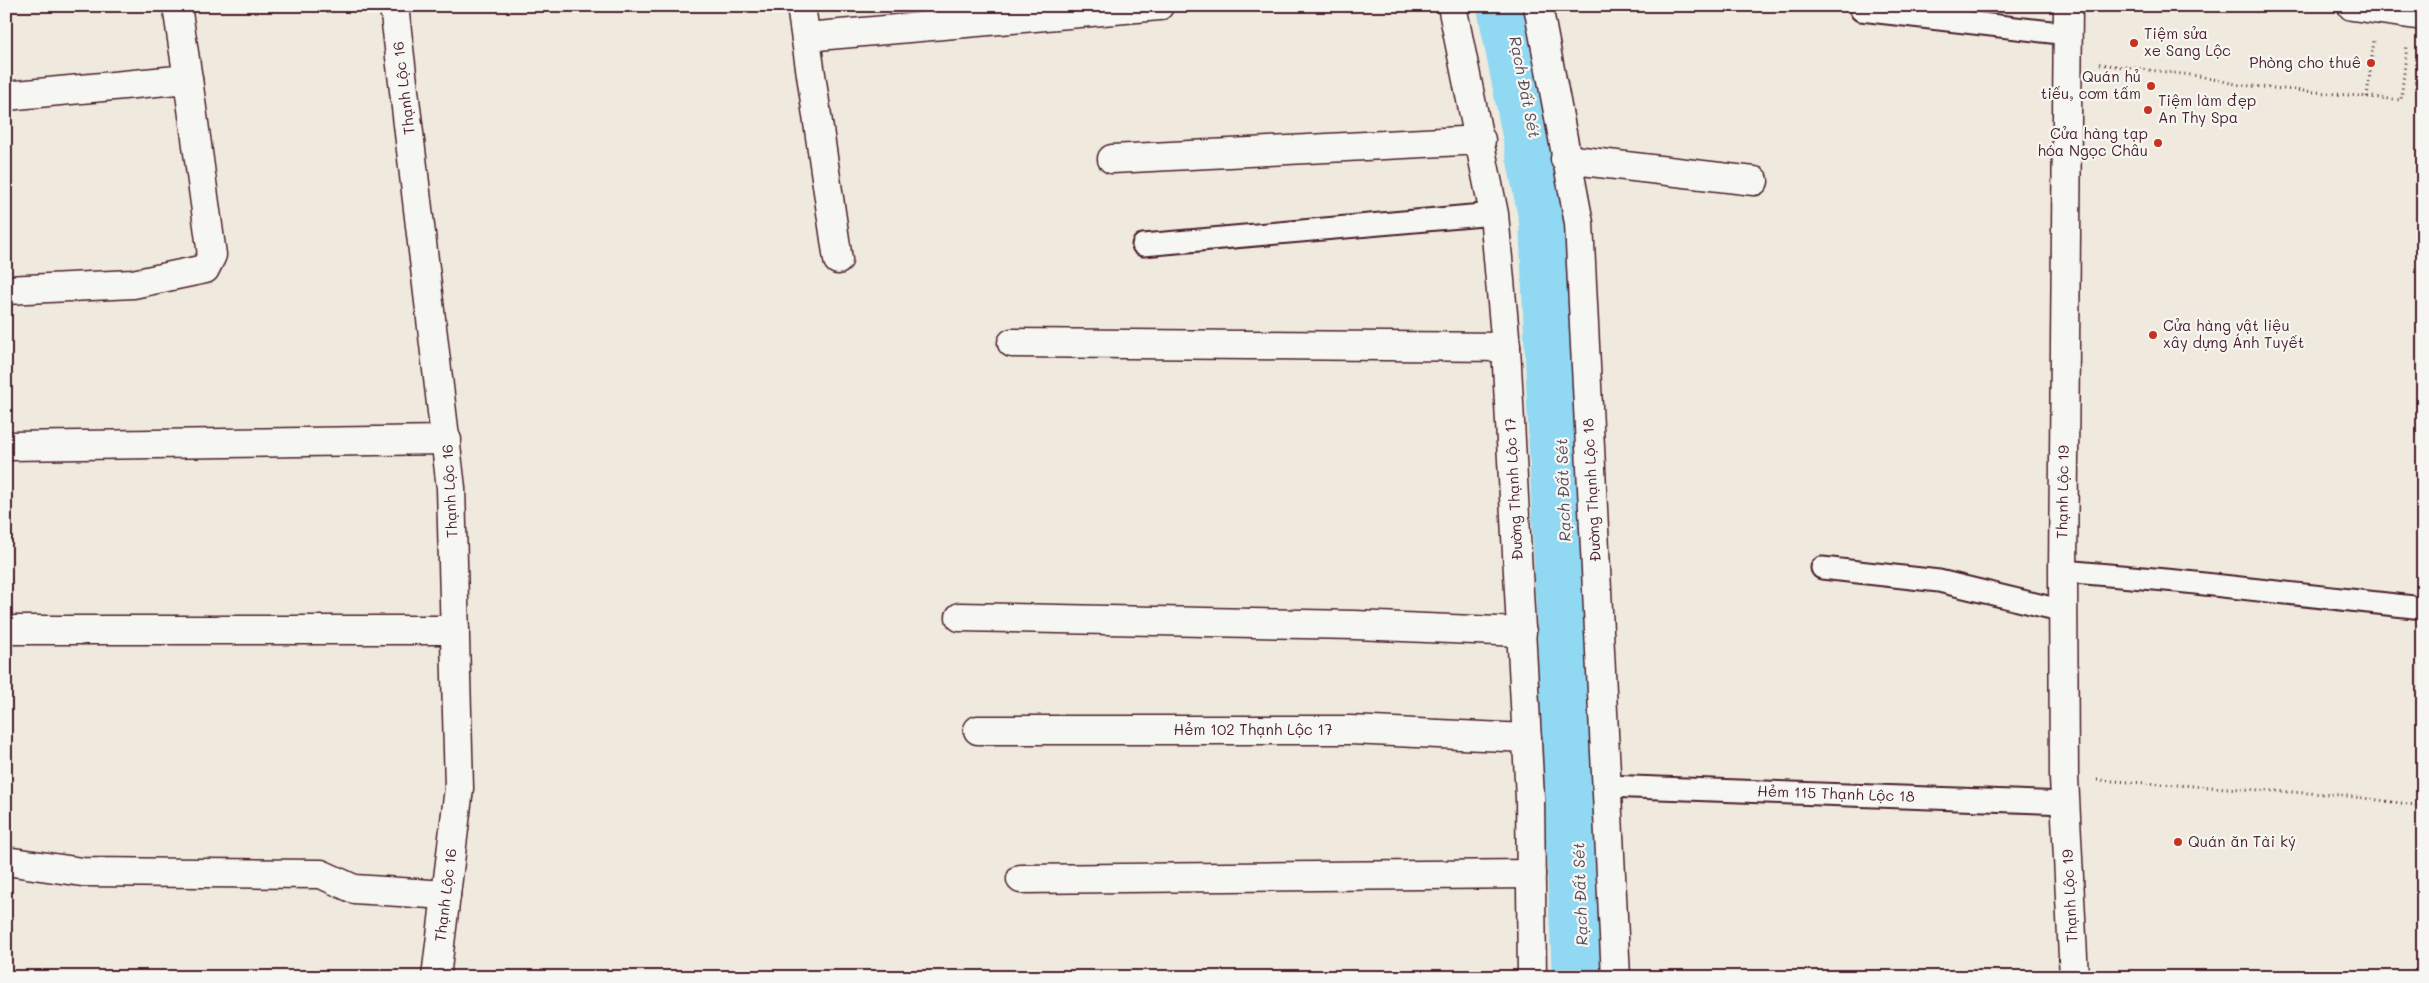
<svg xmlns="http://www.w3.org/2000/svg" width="2429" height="983" viewBox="0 0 2429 983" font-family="Mali,sans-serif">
	<rect width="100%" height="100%" fill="#efeadd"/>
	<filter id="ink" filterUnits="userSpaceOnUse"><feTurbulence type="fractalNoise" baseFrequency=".02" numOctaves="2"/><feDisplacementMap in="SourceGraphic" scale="10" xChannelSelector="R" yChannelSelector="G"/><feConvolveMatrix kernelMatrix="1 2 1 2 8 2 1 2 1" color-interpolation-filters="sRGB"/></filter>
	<g filter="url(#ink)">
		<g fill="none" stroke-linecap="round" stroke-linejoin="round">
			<polyline stroke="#91d8f2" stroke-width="64" points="1509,6 1551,220 1584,977"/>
			<defs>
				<g id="lane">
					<polyline points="1861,10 2068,34"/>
					<polyline points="1143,245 1494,214"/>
					<polyline points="1822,568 1939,581 2064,611"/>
					<polyline points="2063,571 2177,581 2423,608"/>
					<polyline points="1606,786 2065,803"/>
				</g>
				<g id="street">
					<polyline points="394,6 451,488 459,788 436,977"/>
					<polyline points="801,6 838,260"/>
					<polyline points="1452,6 1494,214 1506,347 1530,798 1532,977"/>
					<polyline points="1538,6 1579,223 1616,977"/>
					<polyline points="2352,6 2423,16"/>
					<polyline points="806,37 1159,6"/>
					<polyline points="6,96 188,79 177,6"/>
					<polyline points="1112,159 1481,140"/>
					<polyline points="1565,159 1754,181"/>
					<polyline points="6,290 133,284 205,269 212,255 188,79"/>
					<polyline points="1012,343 1506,347"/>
					<polyline points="8,446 447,440"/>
					<polyline points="960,617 1355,625 1522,632"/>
					<polyline points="6,630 455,630"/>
					<polyline points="978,730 1350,730 1527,738"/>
					<polyline points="6,861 82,872 321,874 354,889 446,895"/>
					<polyline points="1021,879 1531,874"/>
				</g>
				<polyline id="secondary" points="2068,6 2063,571 2064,778 2074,977"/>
			</defs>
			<use href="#lane" stroke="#4a1f2b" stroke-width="25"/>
			<use href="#street" stroke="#4a1f2b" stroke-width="31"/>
			<use href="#secondary" stroke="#4a1f2b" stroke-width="31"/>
			<g stroke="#4a1f2b" stroke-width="3" stroke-dasharray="1 4" stroke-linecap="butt">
				<polyline points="2100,64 2199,76 2240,85 2401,100 2407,45"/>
				<polyline points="2367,97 2374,40"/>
				<polyline points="2097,780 2340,795 2423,806"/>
			</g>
			<use href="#lane" stroke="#f6f6f2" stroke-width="21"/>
			<use href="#street" stroke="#f6f6f2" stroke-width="28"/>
			<use href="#secondary" stroke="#f6f6f2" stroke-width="28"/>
		</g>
	</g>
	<g fill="#c8321e" stroke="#f6f6f2" stroke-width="2">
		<circle cx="2134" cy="43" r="5"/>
		<circle cx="2371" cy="63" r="5"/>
		<circle cx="2151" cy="86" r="5"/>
		<circle cx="2148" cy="110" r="5"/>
		<circle cx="2158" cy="143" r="5"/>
		<circle cx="2153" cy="335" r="5"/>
		<circle cx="2178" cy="842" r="5"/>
	</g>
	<g text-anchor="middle" stroke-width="4.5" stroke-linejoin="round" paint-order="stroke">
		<g font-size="15" fill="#4a1f2b" stroke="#f6f6f2" text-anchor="start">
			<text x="2144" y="39">Tiệm sửa<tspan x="2144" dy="17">xe Sang Lộc</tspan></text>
			<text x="2361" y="68" text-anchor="end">Phòng cho thuê</text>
			<text x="2141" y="82" text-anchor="end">Quán hủ<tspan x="2141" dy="17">tiếu, cơm tấm</tspan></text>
			<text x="2158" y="106">Tiệm làm đẹp<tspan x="2158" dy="17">An Thy Spa</tspan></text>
			<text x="2148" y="139" text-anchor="end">Cửa hàng tạp<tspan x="2148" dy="17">hóa Ngọc Châu</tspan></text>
			<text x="2163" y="331">Cửa hàng vật liệu<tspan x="2163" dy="17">xây dựng Ánh Tuyết</tspan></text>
			<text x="2188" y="847">Quán ăn Tài ký</text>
		</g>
		<g font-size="15" fill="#4a1f2b" stroke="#f6f6f2">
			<text transform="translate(404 88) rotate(-97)" y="5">Thạnh Lộc 16</text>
			<text transform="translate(1514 489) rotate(-93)" y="5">Đường Thạnh Lộc 17</text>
			<text transform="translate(1592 490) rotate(-93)" y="5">Đường Thạnh Lộc 18</text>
			<text transform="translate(450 491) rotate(-93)" y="5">Thạnh Lộc 16</text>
			<text transform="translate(2063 492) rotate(-89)" y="5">Thạnh Lộc 19</text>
			<text x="1253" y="735">Hẻm 102 Thạnh Lộc 17</text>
			<text transform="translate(1836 794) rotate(2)" y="5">Hẻm 115 Thạnh Lộc 18</text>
			<text transform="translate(446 895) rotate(-83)" y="5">Thạnh Lộc 16</text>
			<text transform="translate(2070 896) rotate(-93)" y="5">Thạnh Lộc 19</text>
		</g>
		<g font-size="16" font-style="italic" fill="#5c4d5d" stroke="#f6f6f2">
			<text transform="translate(1525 87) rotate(79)" y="6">Rạch Đất Sét</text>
			<text transform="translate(1563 490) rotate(-92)" y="6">Rạch Đất Sét</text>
			<text transform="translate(1580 894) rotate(-92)" y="6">Rạch Đất Sét</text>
		</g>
	</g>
	<rect width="2429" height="983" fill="none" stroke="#f6f6f2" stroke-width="25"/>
	<rect x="12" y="12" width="2404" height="958" fill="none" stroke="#4a1f2b" stroke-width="2" filter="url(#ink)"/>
</svg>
